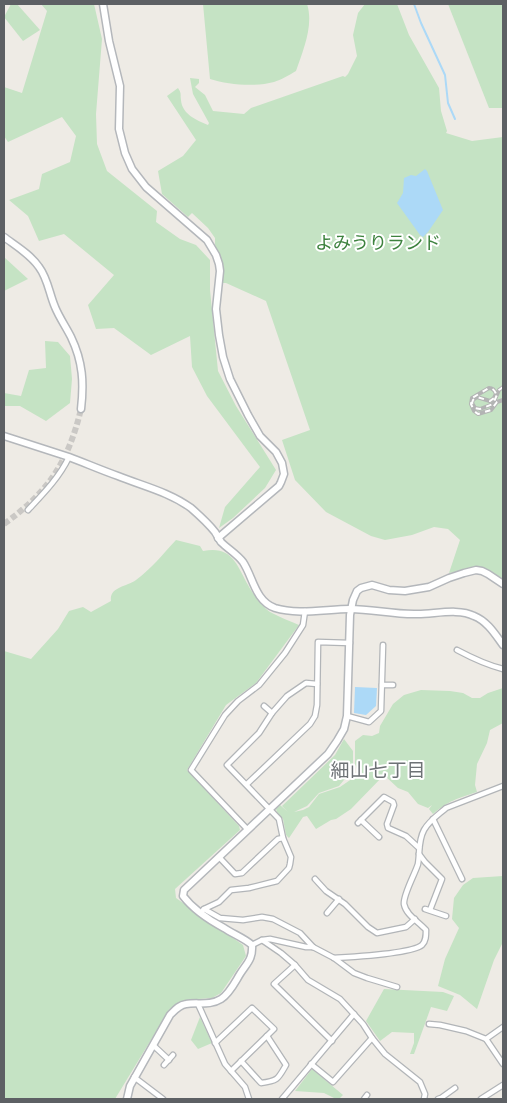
<svg xmlns="http://www.w3.org/2000/svg" width="507" height="1103" viewBox="0 0 507 1103" font-family="Jost,'Noto Sans JP',sans-serif">
	<rect width="100%" height="100%" fill="#eeebe5"/>
	<g fill="#c5e3c4">
		<polygon points="11,4 17,4 40,30 23,41 4,17"/>
		<polygon points="41,4 94,4 102,39 96,114 97,144 107,171 157,211 156,222 180,239 196,245 210,260 210,290 218,371 236,406 276,470 265,488 233,518 219,528 225,507 260,467 207,396 192,367 190,336 151,355 114,328 96,329 88,305 114,275 64,234 39,241 28,216 9,200 39,189 42,174 70,162 76,136 62,117 8,142 4,136 4,87 22,93 47,11"/>
		<path d="M203 4H307C314 25 303 51 296 71 289 75 281 80 274 82 255 87 229 85 210 79Z"/>
		<path d="M365 4H397L409 35 439 88 441 111 447 131 446 133 472 141 503 137V580L481 567 449 573 460 540 448 529 434 527 412 535 385 540 371 536 326 512 295 480 282 440 310 430 266 301 226 283H223L215 244V238L208 228 192 213 188 217 162 194 158 171 183 156 196 140 167 96 178 88C182 94 180 94 181 100 182 114 196 120 208 125L209 123 193 94 190 78 199 79V83L195 87 205 95 213 111 244 114 251 108 343 76 345 77 348 74 357 56 353 35 358 13Z"/>
		<polygon points="448,4 503,4 503,108 489,108"/>
		<polygon points="4,257 28,279 4,291"/>
		<polygon points="45,341 58,342 70,356 72,379 70,403 46,421 20,406 4,406 4,393 21,396 29,370 46,368"/>
		<path d="M176 540 200 546 203 551C232 545 237 565 248 585 252 593 262 606 270 612 279 617 290 621 299 625L256 683 226 705 187 770 239 826 240 830 175 889 176 898 243 945 246 956 221 993 212 998 185 1000 173 1008 160 1025 115 1099H4V651L31 659 58 629 69 611 83 607 91 612 111 601C109 587 126 587 136 580 151 569 163 554 176 540Z"/>
		<path d="M503 688V723L490 730 487 743 477 764 475 785 477 792C458 798 448 801 433 814L429 809 432 805 428 808 418 804 408 792 398 788 384 775 351 809 336 819 331 820 316 829 307 816 303 817 289 838 286 835 283 819 277 812 276 809 280 805 288 812 282 806 335 755 344 739 353 751V769L339 786 319 793 307 806 294 812 303 810 309 807 319 794 340 787 359 774 355 764V741L363 735 372 736 379 733 380 726 393 704 404 695 421 690 450 691 463 693 472 698H480L488 693Z"/>
		<polygon points="503,876 503,942 494,960 477,1009 460,995 438,986 445,959 459,928 452,919 454,898 463,885 473,878"/>
		<polygon points="384,989 443,992 454,996 447,1011 431,1007 414,1054 410,1054 414,1043 414,1033 392,1032 380,1041 366,1021"/>
		<polygon points="200,1017 212,1043 198,1049 191,1040"/>
		<polygon points="312,1069 343,1095 339,1099 336,1099 324,1093 295,1091"/>
	</g>
	<g fill="#acd9f7">
		<polygon points="425,169 427,171 443,210 428,232 423,237 420,235 397,203 403,193 404,178 411,175 416,176"/>
		<polygon points="355,687 377,688 376,706 366,715 354,713"/>
	</g>
	<g fill="none" stroke-linecap="round" stroke-linejoin="round">
		<polyline stroke="#acd9f7" stroke-width="2" points="414,4 421,23 445,75 448,103 455,119"/>
		<path stroke="#cac8c5" stroke-width="6" stroke-dasharray="6 3" stroke-linecap="butt" d="M4 524C48 492 68 463 81 409"/>
		<defs>
			<g id="street">
				<path d="M28 510C43 494 59 478 69 457"/>
				<path d="M457 650C472 658 487 665 503 669"/>
				<polyline points="382,685 393,685"/>
				<polyline points="264,706 272,713"/>
				<polyline points="347,716 369,722 381,711 383,645"/>
				<polyline points="247,784 310,724 315,716 317,705 318,642 350,643"/>
				<polyline points="433,819 462,879"/>
				<polyline points="361,820 379,837"/>
				<polyline points="358,823 384,797 393,802 394,805 387,824 388,828 406,836 419,848"/>
				<polyline points="248,830 191,770 225,715 238,701 259,685 285,653 303,625 305,611"/>
				<polyline points="419,854 425,862 442,879 430,910"/>
				<polyline points="219,857 235,874 242,873 278,839 283,838"/>
				<polyline points="315,879 326,891 345,904 368,927 377,933 406,927 415,919"/>
				<polyline points="204,909 219,902 231,890 249,888 277,881 289,868 290,864 291,857 283,838 279,819 227,765 259,733 272,713 287,696 306,683 317,684"/>
				<polyline points="425,909 446,916"/>
				<polyline points="203,910 204,909 220,918 243,920 262,917 273,919 300,933 313,947"/>
				<polyline points="327,913 339,899"/>
				<polyline points="262,940 281,953 295,965 308,980 340,999 363,1024 372,1038 385,1054 420,1082 425,1094 424,1099"/>
				<polyline points="252,945 262,940 270,939 306,947 313,947 334,958 354,973 367,978 397,987"/>
				<path d="M334 958C351 957 411 954 422 945 426 941 426 936 426 930 419 922 406 915 404 904 403 895 415 874 418 864 420 852 418 841 424 830 429 821 438 815 446 808L503 786"/>
				<polyline points="295,965 274,984 332,1041"/>
				<polyline points="198,1004 225,1064 245,1087 249,1099"/>
				<polyline points="429,1024 440,1025 466,1031 486,1039 503,1064"/>
				<polyline points="486,1039 503,1027"/>
				<polyline points="215,1043 252,1008 274,1029 231,1071"/>
				<polyline points="153,1045 169,1060"/>
				<path d="M241 1061 261 1083C278 1081 278 1079 286 1065L267 1036"/>
				<polyline points="311,1064 333,1082 372,1038"/>
				<polyline points="164,1065 173,1055"/>
				<polyline points="134,1077 163,1099"/>
				<polyline points="282,1099 354,1014"/>
				<polyline points="364,1099 367,1095"/>
				<polyline points="438,1099 441,1098 455,1088"/>
				<polyline points="481,1099 503,1085"/>
			</g>
			<g id="secondary">
				<polyline points="103,4 109,41 120,86 119,129 125,153 132,169 146,187 207,240 216,255 219,264 220,271 216,309 219,335 223,357 230,379 248,415 260,436 276,452 282,463 284,474 281,482 279,486 218,538"/>
				<path d="M4 237C16 246 30 254 39 267 48 279 49 293 55 307 59 317 66 327 71 337 83 362 84 383 81 409"/>
				<path d="M4 436C25 443 47 450 69 457 85 463 101 470 118 476 143 486 169 492 191 508 199 515 208 523 215 532 217 535 219 539 221 542 228 549 237 554 243 562 253 577 255 601 275 608 297 615 327 609 350 609 373 609 395 615 418 614 435 614 459 608 474 616 487 621 495 634 503 645"/>
				<path d="M127 1099 130 1086 170 1015C175 1010 179 1005 186 1004 197 1002 210 1006 221 999 230 993 235 982 240 974 247 963 253 959 252 945 244 938 233 934 224 928 209 920 193 909 183 896L184 890 328 754 337 741 344 729 347 716 350 615 353 600 357 591 361 588 372 585 389 590 405 591 429 587 449 578 464 573 476 570 482 571 488 574 503 584"/>
			</g>
		</defs>
		<use href="#street" stroke="#b2b5b8" stroke-width="7"/>
		<use href="#secondary" stroke="#b4b7bb" stroke-width="9"/>
		<use href="#street" stroke="#fff" stroke-width="4.5"/>
		<use href="#secondary" stroke="#fff" stroke-width="6"/>
		<defs>
			<path id="rail" d="M503 387 499 390 493 404 480 409 475 408 472 403 473 400 477 397 490 401 494 398 496 394C495 391 493 388 489 388L472 398 471 404 474 411 478 414 491 410 497 402 503 400"/>
		</defs>
		<use href="#rail" stroke="#b3b4b4" stroke-width="4"/>
		<use href="#rail" stroke="#fff" stroke-width="2" stroke-dasharray="5.5" stroke-linecap="butt"/>
	</g>
	<g text-anchor="middle" stroke-width="4" stroke-linejoin="round" paint-order="stroke">
		<g font-size="18" fill="#3d823e" stroke="#fff">
			<text x="378" y="249">よみうりランド</text>
		</g>
		<g font-size="19" fill="#6e7276" stroke="#fff">
			<text x="378" y="777">細山七丁目</text>
		</g>
	</g>
	<rect width="507" height="1103" fill="none" stroke="#5d6064" stroke-width="10"/>
</svg>
